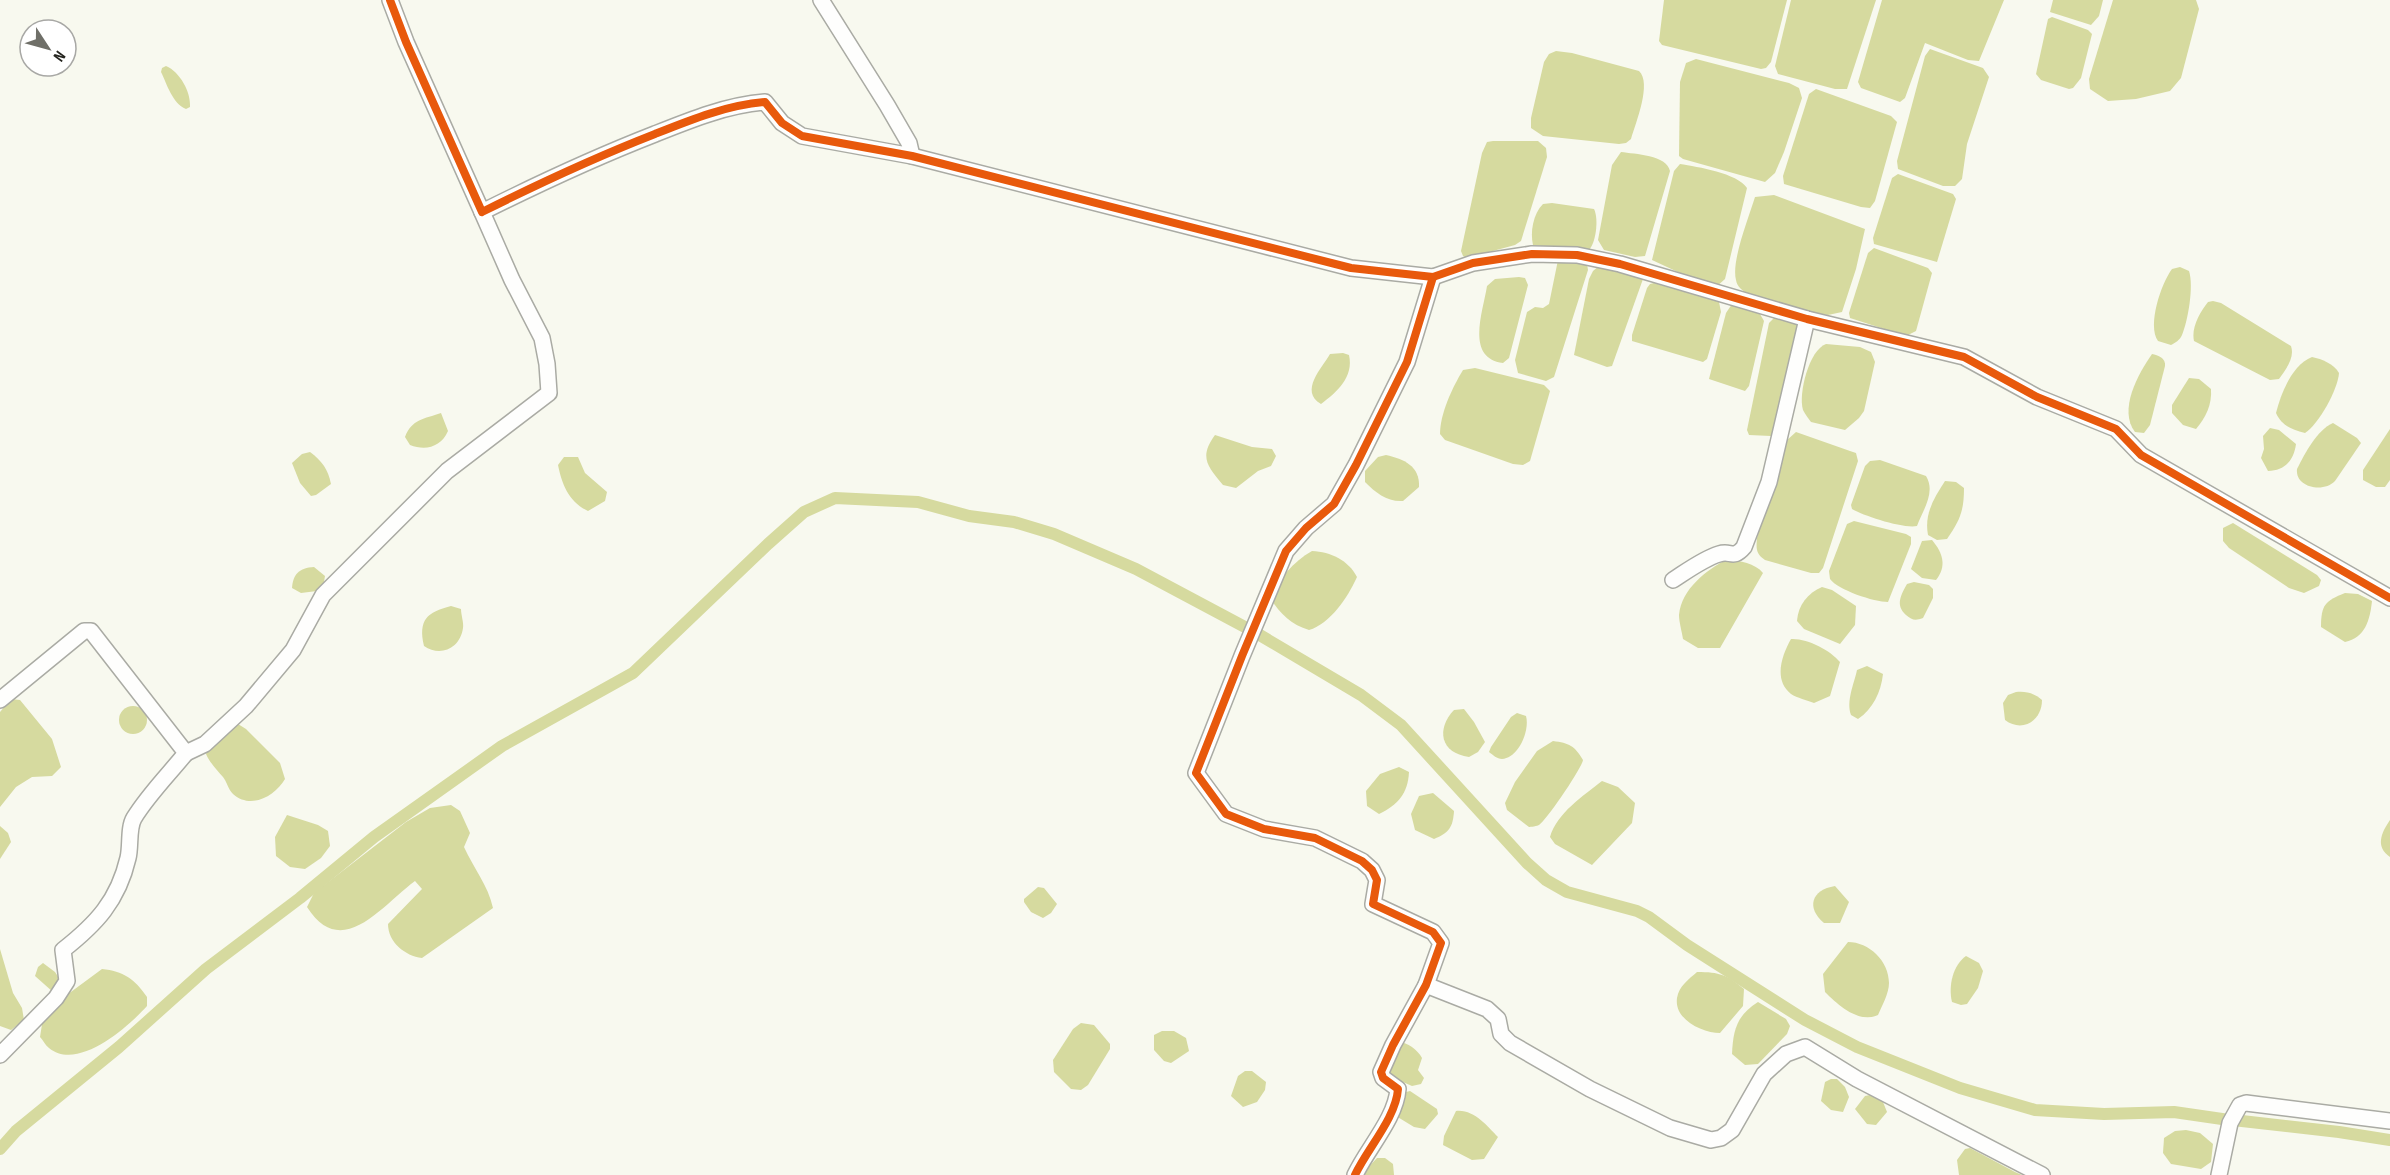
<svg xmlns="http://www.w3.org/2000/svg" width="2390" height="1175" viewBox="0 0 2390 1175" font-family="'Sofia Sans Condensed',sans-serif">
	<rect width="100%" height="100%" fill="#f8f9ef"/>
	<g fill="#d6da9f">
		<polygon points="1664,0 1787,0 1771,62 1766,68 1761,69 1662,45 1659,41"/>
		<polygon points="1791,0 1876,0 1847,89 1835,89 1778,74 1775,66"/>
		<polygon points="1882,0 2004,0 1979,61 1968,60 1925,43 1905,98 1900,102 1861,88 1858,82"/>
		<polygon points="2053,0 2103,0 2099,16 2091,25 2050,12"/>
		<polygon points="2113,0 2196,0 2199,9 2181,78 2170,91 2136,99 2108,101 2090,89 2089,79"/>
		<polygon points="2052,17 2088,30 2092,34 2081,78 2073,88 2069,89 2041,80 2036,74 2048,19"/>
		<polygon points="1930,49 1983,68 1989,77 1967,144 1962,179 1955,186 1943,186 1898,169 1897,161 1925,56"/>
		<path d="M1556 51 1572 53 1639 71C1652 83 1636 122 1631 139L1626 143 1619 144 1543 136 1531 128V118L1544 62 1549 54Z"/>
		<polygon points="1696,59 1789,83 1799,88 1802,98 1784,152 1775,173 1765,182 1683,159 1679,156 1680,82 1686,63"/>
		<path d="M166 66C180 72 191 92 190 107L186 109C172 103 167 84 161 72L162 68Z"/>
		<polygon points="1816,89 1891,116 1897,122 1875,201 1870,208 1861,207 1784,184 1783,176 1809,94"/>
		<polygon points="1493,141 1538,141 1546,148 1547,157 1521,241 1515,245 1467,258 1463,256 1461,251 1482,153 1487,142"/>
		<path d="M1621 152C1635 154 1667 155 1670 171L1645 256 1635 257 1604 250 1598 240 1612 165Z"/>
		<path d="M1680 164C1698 167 1737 173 1747 188L1725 279 1716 287H1710L1652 260 1674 171Z"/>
		<polygon points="1898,174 1953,194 1956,199 1937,262 1874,244 1873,238 1892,178"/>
		<path d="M1774 195 1865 229 1856 269 1842 312 1828 315 1819 314 1748 294C1743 291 1737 287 1736 280 1731 261 1749 217 1755 197Z"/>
		<path d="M1552 203 1594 209C1599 219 1596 244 1588 251L1533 245C1530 232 1533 214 1543 204Z"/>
		<polygon points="1874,248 1928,268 1932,273 1916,331 1906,336 1850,318 1849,313 1868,253"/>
		<polygon points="1558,260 1587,264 1588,270 1554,377 1546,381 1518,373 1515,360 1527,312 1535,307 1543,308 1549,304"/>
		<polygon points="1599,266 1642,277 1643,279 1612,366 1607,367 1574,355 1589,279 1593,271"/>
		<path d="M2180 267 2189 271C2194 286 2188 321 2182 335 2180 340 2175 343 2171 345L2158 341C2147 325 2161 284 2172 269Z"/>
		<path d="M1519 277 1525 278 1528 285 1509 358 1503 363C1465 358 1483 312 1487 286L1495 279Z"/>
		<polygon points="1654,283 1719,302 1721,312 1707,359 1703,362 1632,341 1632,335 1647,288 1650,284"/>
		<path d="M2213 301 2221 303 2291 346C2295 358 2286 369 2279 379L2270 380 2194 341C2191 328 2200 312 2208 302Z"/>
		<polygon points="1732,304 1760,314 1764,321 1749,386 1745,391 1709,379 1726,313"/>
		<polygon points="1776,316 1796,322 1798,326 1774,432 1771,436 1749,435 1747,430 1769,323"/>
		<path d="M1826 344 1860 347 1871 352 1875 362 1864 411 1859 418 1845 430 1811 422C1808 418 1805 414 1803 410 1798 394 1809 350 1826 344Z"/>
		<path d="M1343 353 1349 355C1354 377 1337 392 1321 404 1299 391 1322 368 1330 354Z"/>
		<path d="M2152 354C2158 355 2166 358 2165 366L2150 425 2144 433 2135 432C2118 410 2138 374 2152 354Z"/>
		<path d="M2312 357C2322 359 2334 364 2339 373 2338 389 2319 424 2305 433 2291 429 2282 426 2276 413 2281 393 2292 365 2312 357Z"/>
		<path d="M1475 368 1544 385 1550 391 1530 461 1523 465 1513 464 1445 440 1440 434C1440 414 1452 388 1463 370Z"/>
		<path d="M2189 378 2199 379 2211 389C2212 405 2206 417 2196 429L2183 425 2172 413V405Z"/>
		<path d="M441 413 448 431C441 447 426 451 410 445L405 437C412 419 424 419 441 413Z"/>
		<path d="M2333 423 2357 438 2361 443 2335 481C2324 493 2295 488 2297 469 2305 453 2317 430 2333 423Z"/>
		<path d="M2270 428 2279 430 2296 444C2294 460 2285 471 2268 471L2261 458 2264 449 2263 436Z"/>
		<polygon points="2390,429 2390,480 2385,487 2376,487 2363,480 2363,470"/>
		<path d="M1796 432 1850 451 1856 453 1858 461 1823 568 1819 573H1811L1765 560C1756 554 1756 549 1757 538L1786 441Z"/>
		<path d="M1215 435 1252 447 1272 449 1276 456 1271 466 1258 471 1236 488 1223 485C1207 466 1199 457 1215 435Z"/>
		<path d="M310 452C322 461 328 469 331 484L316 495 311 496 300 483 292 463 302 454Z"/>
		<path d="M1386 455C1404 459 1420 466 1419 487L1403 501C1387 502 1376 493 1365 482V471L1378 457Z"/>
		<path d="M564 457H578L585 473 607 492 605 501 588 511C569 502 562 485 558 465Z"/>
		<path d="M1880 460 1926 476C1936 492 1923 510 1917 526 1904 529 1864 516 1852 509L1851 505 1865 466 1870 461Z"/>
		<path d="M1945 481 1956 482 1964 488C1964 511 1960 520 1947 539L1937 540 1928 535C1924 514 1934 498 1945 481Z"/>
		<path d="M1854 521 1906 534 1911 537V544L1888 602C1874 602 1838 590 1830 579L1829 571 1847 524Z"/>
		<polygon points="2233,523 2317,575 2321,580 2319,586 2304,593 2289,588 2229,548 2223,541 2223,528"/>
		<path d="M1932 540C1943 553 1947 566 1936 580L1922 578 1911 569 1922 541Z"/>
		<path d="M1312 551C1331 552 1348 560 1357 577 1348 597 1330 624 1309 630 1292 625 1280 614 1271 599 1279 578 1293 562 1312 551Z"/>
		<path d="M1727 559C1740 561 1755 563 1763 573L1720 648H1698L1683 639C1682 632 1679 622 1679 615 1682 588 1706 571 1727 559Z"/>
		<path d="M314 567 325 576 324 582 317 591 301 593 292 588C293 574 299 568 314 567Z"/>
		<path d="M1914 582 1929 585 1933 589V598L1923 618C1915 621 1912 620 1906 615 1895 605 1901 595 1907 584Z"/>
		<path d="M1822 587 1832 590 1856 606 1855 625 1840 644 1804 629 1797 621C1798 605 1808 593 1822 587Z"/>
		<path d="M2345 593 2358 594 2372 601C2370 620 2365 638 2345 642L2321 627C2321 605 2325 601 2345 593Z"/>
		<path d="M451 606 461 609C461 615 464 623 463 628 460 649 440 657 424 646 418 620 427 612 451 606Z"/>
		<path d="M1791 639C1807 638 1830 650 1840 662L1830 696 1814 703C1807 700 1797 698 1791 694 1773 680 1782 655 1791 639Z"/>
		<path d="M1867 666 1883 674C1881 692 1873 709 1858 719L1851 715C1846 701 1854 684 1857 670Z"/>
		<path d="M2016 692C2026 691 2034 693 2042 700 2042 721 2022 733 2005 720L2003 703 2008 695Z"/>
		<polygon points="11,699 20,700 52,739 61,767 52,776 32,777 16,787 0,807 0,712"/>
		<circle cx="133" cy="720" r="14"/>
		<path d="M1464 709 1474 722 1485 742 1478 752 1469 757C1440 753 1436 729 1454 710Z"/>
		<path d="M1517 713 1526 716C1530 730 1519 758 1502 759 1497 759 1493 755 1489 752L1491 747 1511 717Z"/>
		<path d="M238 724 246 729 280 763 285 779C275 796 251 810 233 794 228 789 227 782 223 777 217 770 210 763 206 754L210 743Z"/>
		<path d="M1553 741C1569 743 1575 746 1583 760 1582 768 1546 821 1539 825 1538 826 1530 827 1529 827L1507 810 1505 803 1515 782 1537 751Z"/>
		<path d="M1399 767 1409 772C1408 793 1398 805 1379 814L1367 806 1366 791 1380 774Z"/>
		<path d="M1602 781 1618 787 1635 803 1632 823 1592 865 1555 844 1550 837C1557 813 1583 796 1602 781Z"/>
		<path d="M1433 793 1454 811C1453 827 1449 833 1434 839L1415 830 1411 814 1419 796Z"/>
		<path d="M451 805 460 811 470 833 464 847C474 869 488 885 493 908L422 958C405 956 388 942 388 924L422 889 415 881C382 905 342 962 307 907L314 893 406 822 430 808Z"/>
		<polygon points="287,815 318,825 328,831 330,846 321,858 305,869 290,867 276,856 275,837"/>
		<path d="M2390 820V857C2375 847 2381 833 2390 820Z"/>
		<polygon points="0,826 8,833 11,842 0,859"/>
		<path d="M1835 886 1849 902 1840 923H1824C1806 908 1811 890 1835 886Z"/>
		<polygon points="1038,887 1044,888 1057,904 1051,913 1043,918 1031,912 1024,902 1024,899"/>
		<path d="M1848 942C1869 942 1889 961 1889 983 1889 993 1882 1006 1878 1015 1859 1024 1838 1005 1825 992L1823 974Z"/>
		<polygon points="0,949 13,993 22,1008 24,1020 11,1030 0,1026"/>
		<path d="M1966 956 1979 963 1983 971 1978 988 1967 1004 1961 1005 1952 1002C1948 986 1953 965 1966 956Z"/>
		<polygon points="43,963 55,972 61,981 53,992 35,976 38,967"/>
		<path d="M102 969C123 971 135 979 147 997V1006C129 1026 78 1072 49 1048 45 1045 43 1040 40 1037L43 1018 60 1000Z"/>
		<path d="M1697 972C1720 972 1727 975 1744 989L1743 1006 1720 1033C1703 1033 1674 1020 1677 998 1679 986 1689 979 1697 972Z"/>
		<path d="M1758 1002 1786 1019 1790 1026 1787 1034 1758 1064 1745 1065 1732 1054C1733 1030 1737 1015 1758 1002Z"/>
		<polygon points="1081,1023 1094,1025 1110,1044 1110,1049 1088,1085 1081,1090 1071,1089 1054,1072 1053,1060 1073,1029"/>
		<polygon points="1162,1031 1174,1031 1186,1038 1189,1051 1171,1063 1164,1061 1154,1050 1154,1035"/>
		<path d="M1399 1042C1407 1042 1418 1050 1422 1058L1418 1070 1424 1078 1421 1084 1412 1086 1387 1075Z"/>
		<polygon points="1245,1071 1252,1071 1266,1082 1265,1090 1257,1102 1243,1107 1231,1096 1238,1076"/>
		<polygon points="1831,1079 1837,1079 1845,1087 1849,1097 1843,1112 1831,1110 1821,1101 1825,1082"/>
		<polygon points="1410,1091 1437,1109 1438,1114 1425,1129 1414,1127 1396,1116 1396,1108 1406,1092"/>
		<polygon points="1870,1095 1883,1102 1887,1112 1876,1125 1867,1124 1855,1109 1865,1096"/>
		<path d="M1456 1111C1474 1109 1487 1126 1498 1137L1484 1159 1472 1160 1443 1145 1444 1136Z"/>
		<polygon points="2186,1130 2200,1133 2213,1144 2211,1162 2201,1169 2171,1164 2163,1153 2164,1138 2175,1131"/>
		<polygon points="1970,1148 2015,1172 2022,1175 1959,1175 1957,1160 1965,1149"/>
		<polygon points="1377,1158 1385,1158 1393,1164 1394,1175 1361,1175"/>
	</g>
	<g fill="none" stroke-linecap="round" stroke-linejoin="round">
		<g stroke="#d6da9f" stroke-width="12">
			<polyline points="2233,1120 2339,1132 2390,1140"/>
			<polyline points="0,1149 16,1131 119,1047 206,969 300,898 374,837 502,746 633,673 768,544 804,512 835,498 918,502 969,516 1014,522 1054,534 1136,569 1258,634 1361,695 1401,725 1527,863 1546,880 1567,892 1637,911 1649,917 1687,945 1805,1020 1857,1047 1960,1088 2035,1110 2104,1114 2174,1112 2229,1120"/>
		</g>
		<defs>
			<g id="minor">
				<path d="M390 0 406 42 482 212C538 184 596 157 655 134 690 120 727 105 765 102L782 123 802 136 912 156 1351 268 1433 277 1473 263 1532 254 1577 255 1620 264 1807 319 1964 357 2037 397 2116 429 2141 455 2390 598"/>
				<polyline points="821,0 887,105 909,143 912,156"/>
				<path d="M1673 580C1687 571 1703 559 1719 554 1731 550 1733 560 1744 547L1769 482 1807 319"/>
				<path d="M0 700 84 631H91L186 753C169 774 148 795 134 818 128 828 131 846 128 858 118 901 96 924 63 950L67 981 56 998 0 1055"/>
				<polyline points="186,753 205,744 246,706 293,650 323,595 447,471 549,393 547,364 542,338 512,280 482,212"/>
				<polyline points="1426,985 1487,1009 1498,1019 1501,1034 1510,1043 1590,1089 1670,1128 1711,1140 1721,1138 1732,1130 1764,1074 1786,1054 1805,1047 1857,1079 2042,1175"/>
				<path d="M1355 1175C1367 1149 1396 1118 1398 1089L1383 1078 1381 1072 1393 1045 1426 985 1441 943 1433 932 1373 904 1377 880 1372 870 1362 861 1315 838 1264 829 1226 814 1196 773 1242 656 1286 551 1306 528 1334 504 1356 465 1407 362 1433 277"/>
				<polyline points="2219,1175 2230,1123 2240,1105 2246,1103 2390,1121"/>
			</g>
		</defs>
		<use href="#minor" stroke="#aaaba4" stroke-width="18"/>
		<use href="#minor" stroke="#fefefd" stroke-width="15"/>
		<defs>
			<g id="cycleway">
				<path d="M390 0 406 42 482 212C538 184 596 157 655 134 690 120 727 105 765 102L782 123 802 136 912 156 1351 268 1433 277 1473 263 1532 254 1577 255 1620 264 1807 319 1964 357 2037 397 2116 429 2141 455 2390 598"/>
				<path d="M1355 1175C1367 1149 1396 1118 1398 1089L1383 1078 1381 1072 1393 1045 1426 985 1441 943 1433 932 1373 904 1377 880 1372 870 1362 861 1315 838 1264 829 1226 814 1196 773 1242 656 1286 551 1306 528 1334 504 1356 465 1407 362 1433 277"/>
			</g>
		</defs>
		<use href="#cycleway" stroke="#fff" stroke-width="11"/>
		<use href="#cycleway" stroke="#e8590c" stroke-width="8"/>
	</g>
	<g transform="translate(48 48) rotate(126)"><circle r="28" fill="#ffffff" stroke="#a8a8a5" stroke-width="1.5"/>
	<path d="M0-4.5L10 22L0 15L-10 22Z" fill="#6f6f68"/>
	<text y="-9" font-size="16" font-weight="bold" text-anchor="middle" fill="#25251f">N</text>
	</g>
</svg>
